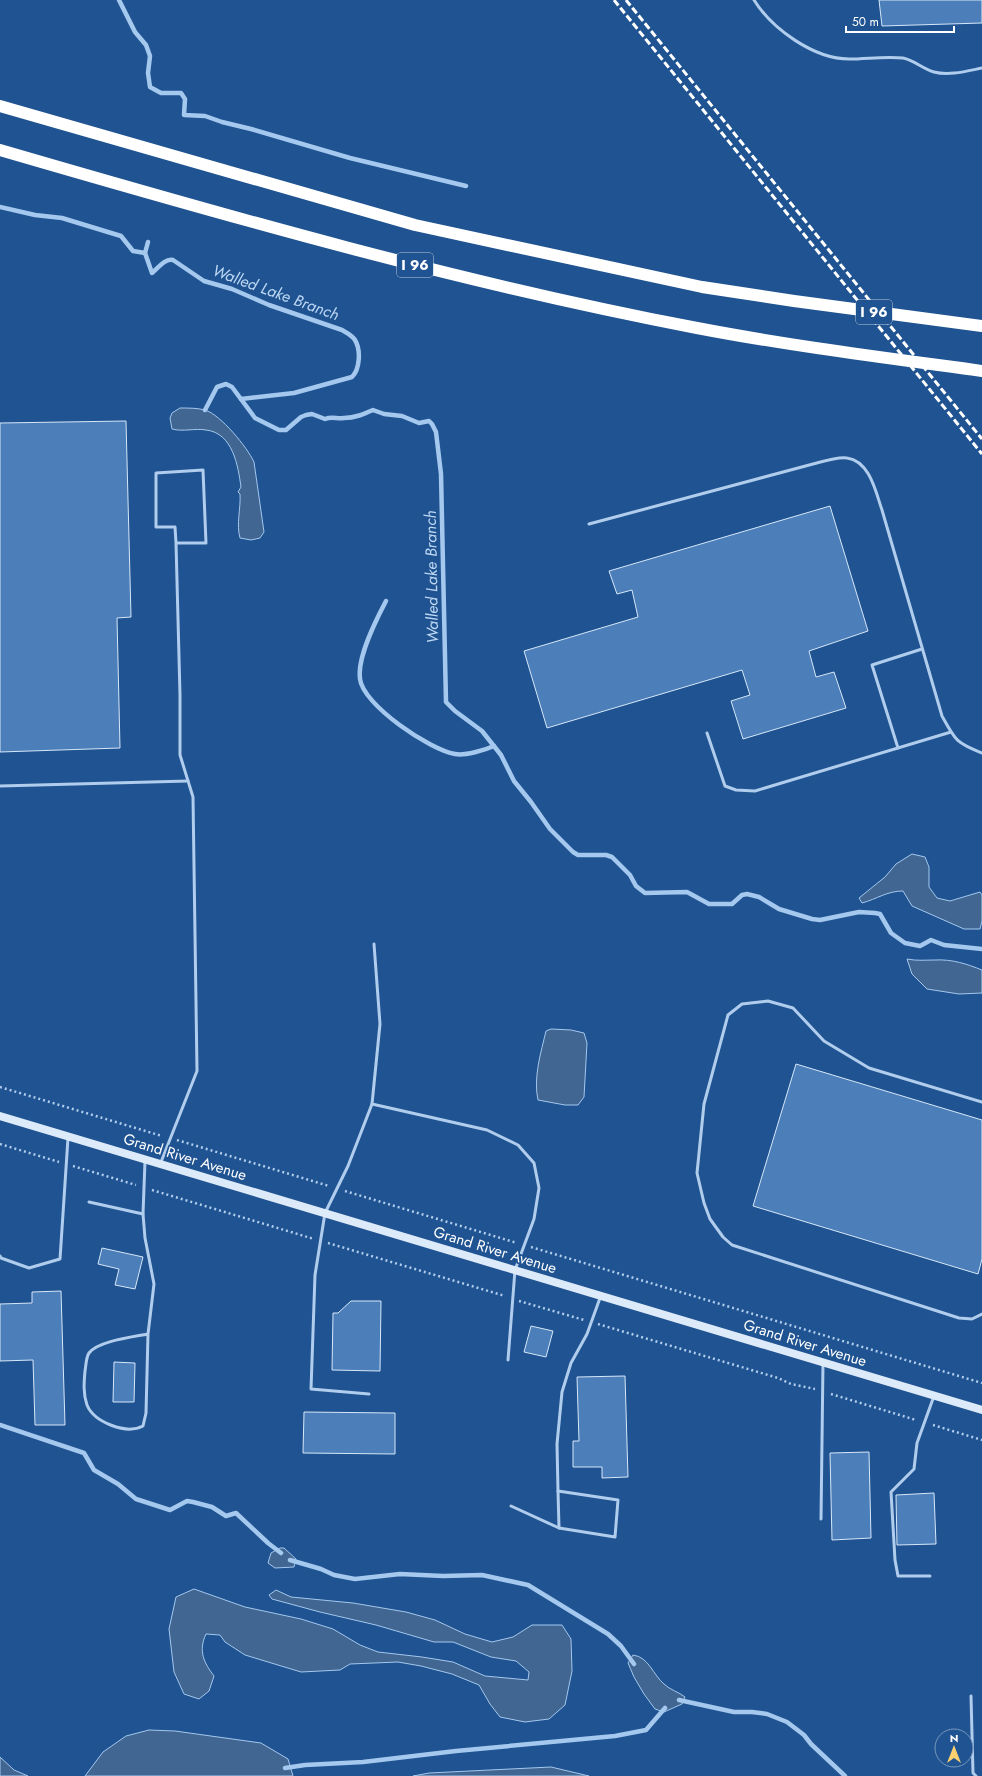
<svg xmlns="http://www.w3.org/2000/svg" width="982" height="1776" viewBox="0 0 982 1776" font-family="Jost,sans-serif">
	<rect width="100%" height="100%" fill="#205391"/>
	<g fill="#416692" stroke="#a4c8ee">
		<path d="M180 408C188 408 198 408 205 410 221 415 247 447 254 462L264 532 260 538 251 540 240 538C236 524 241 508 240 494L238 492 241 487C238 466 233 433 206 430 195 428 183 432 172 429L170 418 172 413Z"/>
		<path d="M912 854 925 857 929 867V887L937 898 950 901 980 892 982 895V921L980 929H964L912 906 903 891C887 891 877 899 862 903L859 898 885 877 896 864Z"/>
		<path d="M907 959C917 961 925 960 935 960 952 959 967 964 982 970V993L959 994 927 989 912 974Z"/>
		<path d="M551 1029 571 1030 584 1033 587 1043 584 1097 578 1105H565L538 1100C533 1078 541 1052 546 1031Z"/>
		<polygon points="280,1548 284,1548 296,1559 294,1567 275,1568 268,1563 271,1553"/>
		<path d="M194 1589 245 1607 301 1619 333 1629 360 1645 378 1652 422 1657 453 1662 485 1676 528 1680 529 1672 516 1661 491 1657 453 1642H434L376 1625 320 1612 272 1599 269 1595 276 1590 291 1597 353 1603 406 1612 435 1620 465 1634 492 1642 513 1637 532 1625H562L571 1639 572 1671 565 1705 549 1719 525 1722 500 1717 490 1704 479 1685 452 1674 421 1666 398 1662 350 1664 340 1670 301 1672 245 1655 225 1642 220 1635 206 1634C198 1651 204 1663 214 1676L209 1691 199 1699 184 1694 174 1672 169 1629 176 1597Z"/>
		<path d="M633 1655C649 1657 653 1675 664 1684 670 1690 679 1692 685 1697L682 1704 664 1712 655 1709 644 1694 634 1677 628 1663Z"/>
		<polygon points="149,1730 175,1731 261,1743 288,1759 293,1776 85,1776 103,1752 126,1736"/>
		<polygon points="0,1757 14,1770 28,1776 0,1776"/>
		<polygon points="551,1767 589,1776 413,1776 429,1773"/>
	</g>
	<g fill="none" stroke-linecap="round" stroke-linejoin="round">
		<g stroke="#a4c8ee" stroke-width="4.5">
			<polyline points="119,0 135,32 146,45 150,56 148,73 150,87 161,93 181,93 185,99 184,115 205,116 222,122 251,129 350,158 466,186"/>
			<polyline points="0,207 35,215 62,218 121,236 133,251 145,253"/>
			<path d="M148 242 145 253 152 273C158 268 165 258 173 260L204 281 232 289 269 305 342 330C347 333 352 335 355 340 361 350 360 369 352 377L294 393 241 399"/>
			<path d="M205 410 217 387 226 384 232 387 255 418 279 430H286L301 417 306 415 312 414 325 419C332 416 337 419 344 418 355 418 364 414 373 410L384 414 402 416 419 423 429 421 432 424 436 432 441 474 446 702 455 711 482 731 501 755 514 781 531 802 550 829 573 852 578 855H606L612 857 630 875 636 886 645 893 687 892 709 904H732L742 895 747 894 759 897 779 909 812 919 820 920 859 912 875 913 880 914 891 933 905 943 920 946 931 940 944 945 982 949"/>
			<path d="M386 601C376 620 357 657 360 679 363 705 430 750 455 754 465 756 485 750 494 746"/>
			<polyline points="0,1425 84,1453 94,1470 118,1484 136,1499 170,1510 187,1501 193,1502 212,1507 226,1516 236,1513 268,1543 281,1553"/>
			<polyline points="290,1560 321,1569 334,1575 355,1579 400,1574 443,1576 482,1575 528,1585 608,1634 621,1646 634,1664"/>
			<polyline points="679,1700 734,1712 752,1712 767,1714 787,1722 804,1735 811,1744 845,1776"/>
			<polyline points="285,1768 305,1765 363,1762 456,1751 615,1736 646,1730 665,1708"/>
		</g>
	</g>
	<g fill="#4c7fb9" stroke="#d6e7f9">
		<polygon points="879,0 982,0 982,23 882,26"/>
		<polygon points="126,421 131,617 117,618 120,748 0,752 0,423"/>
		<polygon points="830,506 868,631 809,651 816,677 834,672 846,708 743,739 731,701 750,695 742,670 547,728 524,651 638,617 632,590 617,594 609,571"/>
		<polygon points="796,1064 982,1120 982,1259 978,1274 753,1206"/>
		<polygon points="102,1248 143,1257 135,1289 115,1285 119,1269 98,1264"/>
		<polygon points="61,1291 65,1425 35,1425 33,1360 0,1361 0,1304 32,1303 32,1292"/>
		<polygon points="351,1301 381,1301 380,1371 332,1370 333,1313 338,1313"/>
		<polygon points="531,1326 553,1331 546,1357 524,1352"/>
		<polygon points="114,1362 135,1363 134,1402 113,1402"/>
		<polygon points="625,1376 628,1477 602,1478 602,1467 573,1467 573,1441 579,1441 577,1377"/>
		<polygon points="304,1412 395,1413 395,1454 303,1453"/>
		<polygon points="869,1452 871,1538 832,1540 830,1453"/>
		<polygon points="934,1493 936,1544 897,1545 896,1495"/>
	</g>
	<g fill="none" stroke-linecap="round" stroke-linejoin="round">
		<g stroke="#b0cded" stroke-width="2.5" stroke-dasharray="2 3" stroke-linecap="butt">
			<polyline points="0,1087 162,1136"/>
			<polyline points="177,1140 329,1186"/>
			<polyline points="0,1144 59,1162"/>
			<polyline points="73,1166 136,1185"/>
			<polyline points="152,1190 314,1239"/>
			<polyline points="345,1191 517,1243"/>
			<polyline points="328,1243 505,1296"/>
			<polyline points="531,1247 982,1383"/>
			<polyline points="519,1301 584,1320"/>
			<polyline points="598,1324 778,1378 791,1384 815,1389"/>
			<polyline points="831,1394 916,1420"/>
			<polyline points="933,1425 982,1440"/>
		</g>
		<g stroke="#b0cded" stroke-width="3">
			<path d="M754 0C772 29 814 59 849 59 867 59 885 56 903 58 914 60 923 69 934 72 949 76 967 71 982 68"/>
			<path d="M589 524 813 464C821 462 839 456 847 458 870 461 876 493 882 510L942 716C955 740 956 743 982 753"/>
			<polyline points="707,733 725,786 736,790 755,791 951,732"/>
			<polyline points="898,748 872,665 922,649"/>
			<polyline points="0,786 188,781"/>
			<polyline points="982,1102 869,1068 824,1041 793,1008 768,1001 742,1004 728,1015 704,1104 697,1173 704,1203 710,1219 723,1237 732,1245 959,1318 972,1319 982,1314"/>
			<polyline points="372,1104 487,1130 518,1145 534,1163 539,1188 534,1219 515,1270 508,1360"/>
			<polyline points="161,1162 197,1071 193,797 180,755 180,695 176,543 206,543 203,470 156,473 156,527 175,527 176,543"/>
			<polyline points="89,1202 143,1214 145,1161"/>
			<path d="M143 1214 145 1238 154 1284 148 1334 146 1413 143 1426C126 1435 94 1422 87 1405 83 1394 84 1382 85 1371 86 1366 86 1357 89 1353 98 1341 133 1337 148 1334"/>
			<polyline points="0,1256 1,1258 29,1268 60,1259 68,1138"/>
			<polyline points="369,1394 311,1389 315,1275 325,1213 348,1166 372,1104 380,1024 374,944"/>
			<polyline points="558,1491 559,1528"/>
			<polyline points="511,1506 559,1528 615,1537 618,1500 558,1491 557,1444 562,1392 571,1363 587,1334 600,1298"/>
			<polyline points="821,1519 823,1363"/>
			<polyline points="930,1576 898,1576 895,1560 891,1492 914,1469 917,1443 934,1396"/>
			<polyline points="971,1696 973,1773 976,1776"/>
		</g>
		<polyline stroke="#dceafa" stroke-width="8" points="0,1116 982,1410"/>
		<g stroke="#fff" stroke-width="12">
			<polyline points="0,106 415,225 702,287 794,301 982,326"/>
			<path d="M0 150C230 217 461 283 697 328 791 346 887 358 982 371"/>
		</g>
		<g stroke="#fff" stroke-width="3" stroke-dasharray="7 3" stroke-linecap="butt">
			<polyline points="614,0 982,454"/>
			<polyline points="626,0 982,439"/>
		</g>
	</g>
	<g text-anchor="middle" stroke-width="3.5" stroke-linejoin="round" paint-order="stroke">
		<g fill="#205391" stroke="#bccbde" stroke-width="1">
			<rect x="397" y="253" width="36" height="24" rx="3"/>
			<rect x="856" y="300" width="36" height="24" rx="3"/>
		</g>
		<g font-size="14" font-weight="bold" fill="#fff">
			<text x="415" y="270">I 96</text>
			<text x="874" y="317">I 96</text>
		</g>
		<g font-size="15" fill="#fff" stroke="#205391">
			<text transform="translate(185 1157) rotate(17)" y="5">Grand River Avenue</text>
			<text transform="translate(495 1250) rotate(17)" y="5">Grand River Avenue</text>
			<text transform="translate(805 1343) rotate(17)" y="5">Grand River Avenue</text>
		</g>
		<g font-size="16" font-style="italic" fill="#bcd7f4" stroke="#205391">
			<text transform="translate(276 292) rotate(20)" y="6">Walled Lake Branch</text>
			<text transform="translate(431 577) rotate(-91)" y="6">Walled Lake Branch</text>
		</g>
	</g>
	<g transform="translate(954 1748)"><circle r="19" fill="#205391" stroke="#7998bd"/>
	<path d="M0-3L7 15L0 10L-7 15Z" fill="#fbd071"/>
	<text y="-6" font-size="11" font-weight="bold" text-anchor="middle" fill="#ffffff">N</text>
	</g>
	<path d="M846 26v6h108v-6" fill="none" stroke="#ffffff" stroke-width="2"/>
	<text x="852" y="26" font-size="12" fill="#ffffff" stroke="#205391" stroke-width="3" paint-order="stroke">50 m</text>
</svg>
